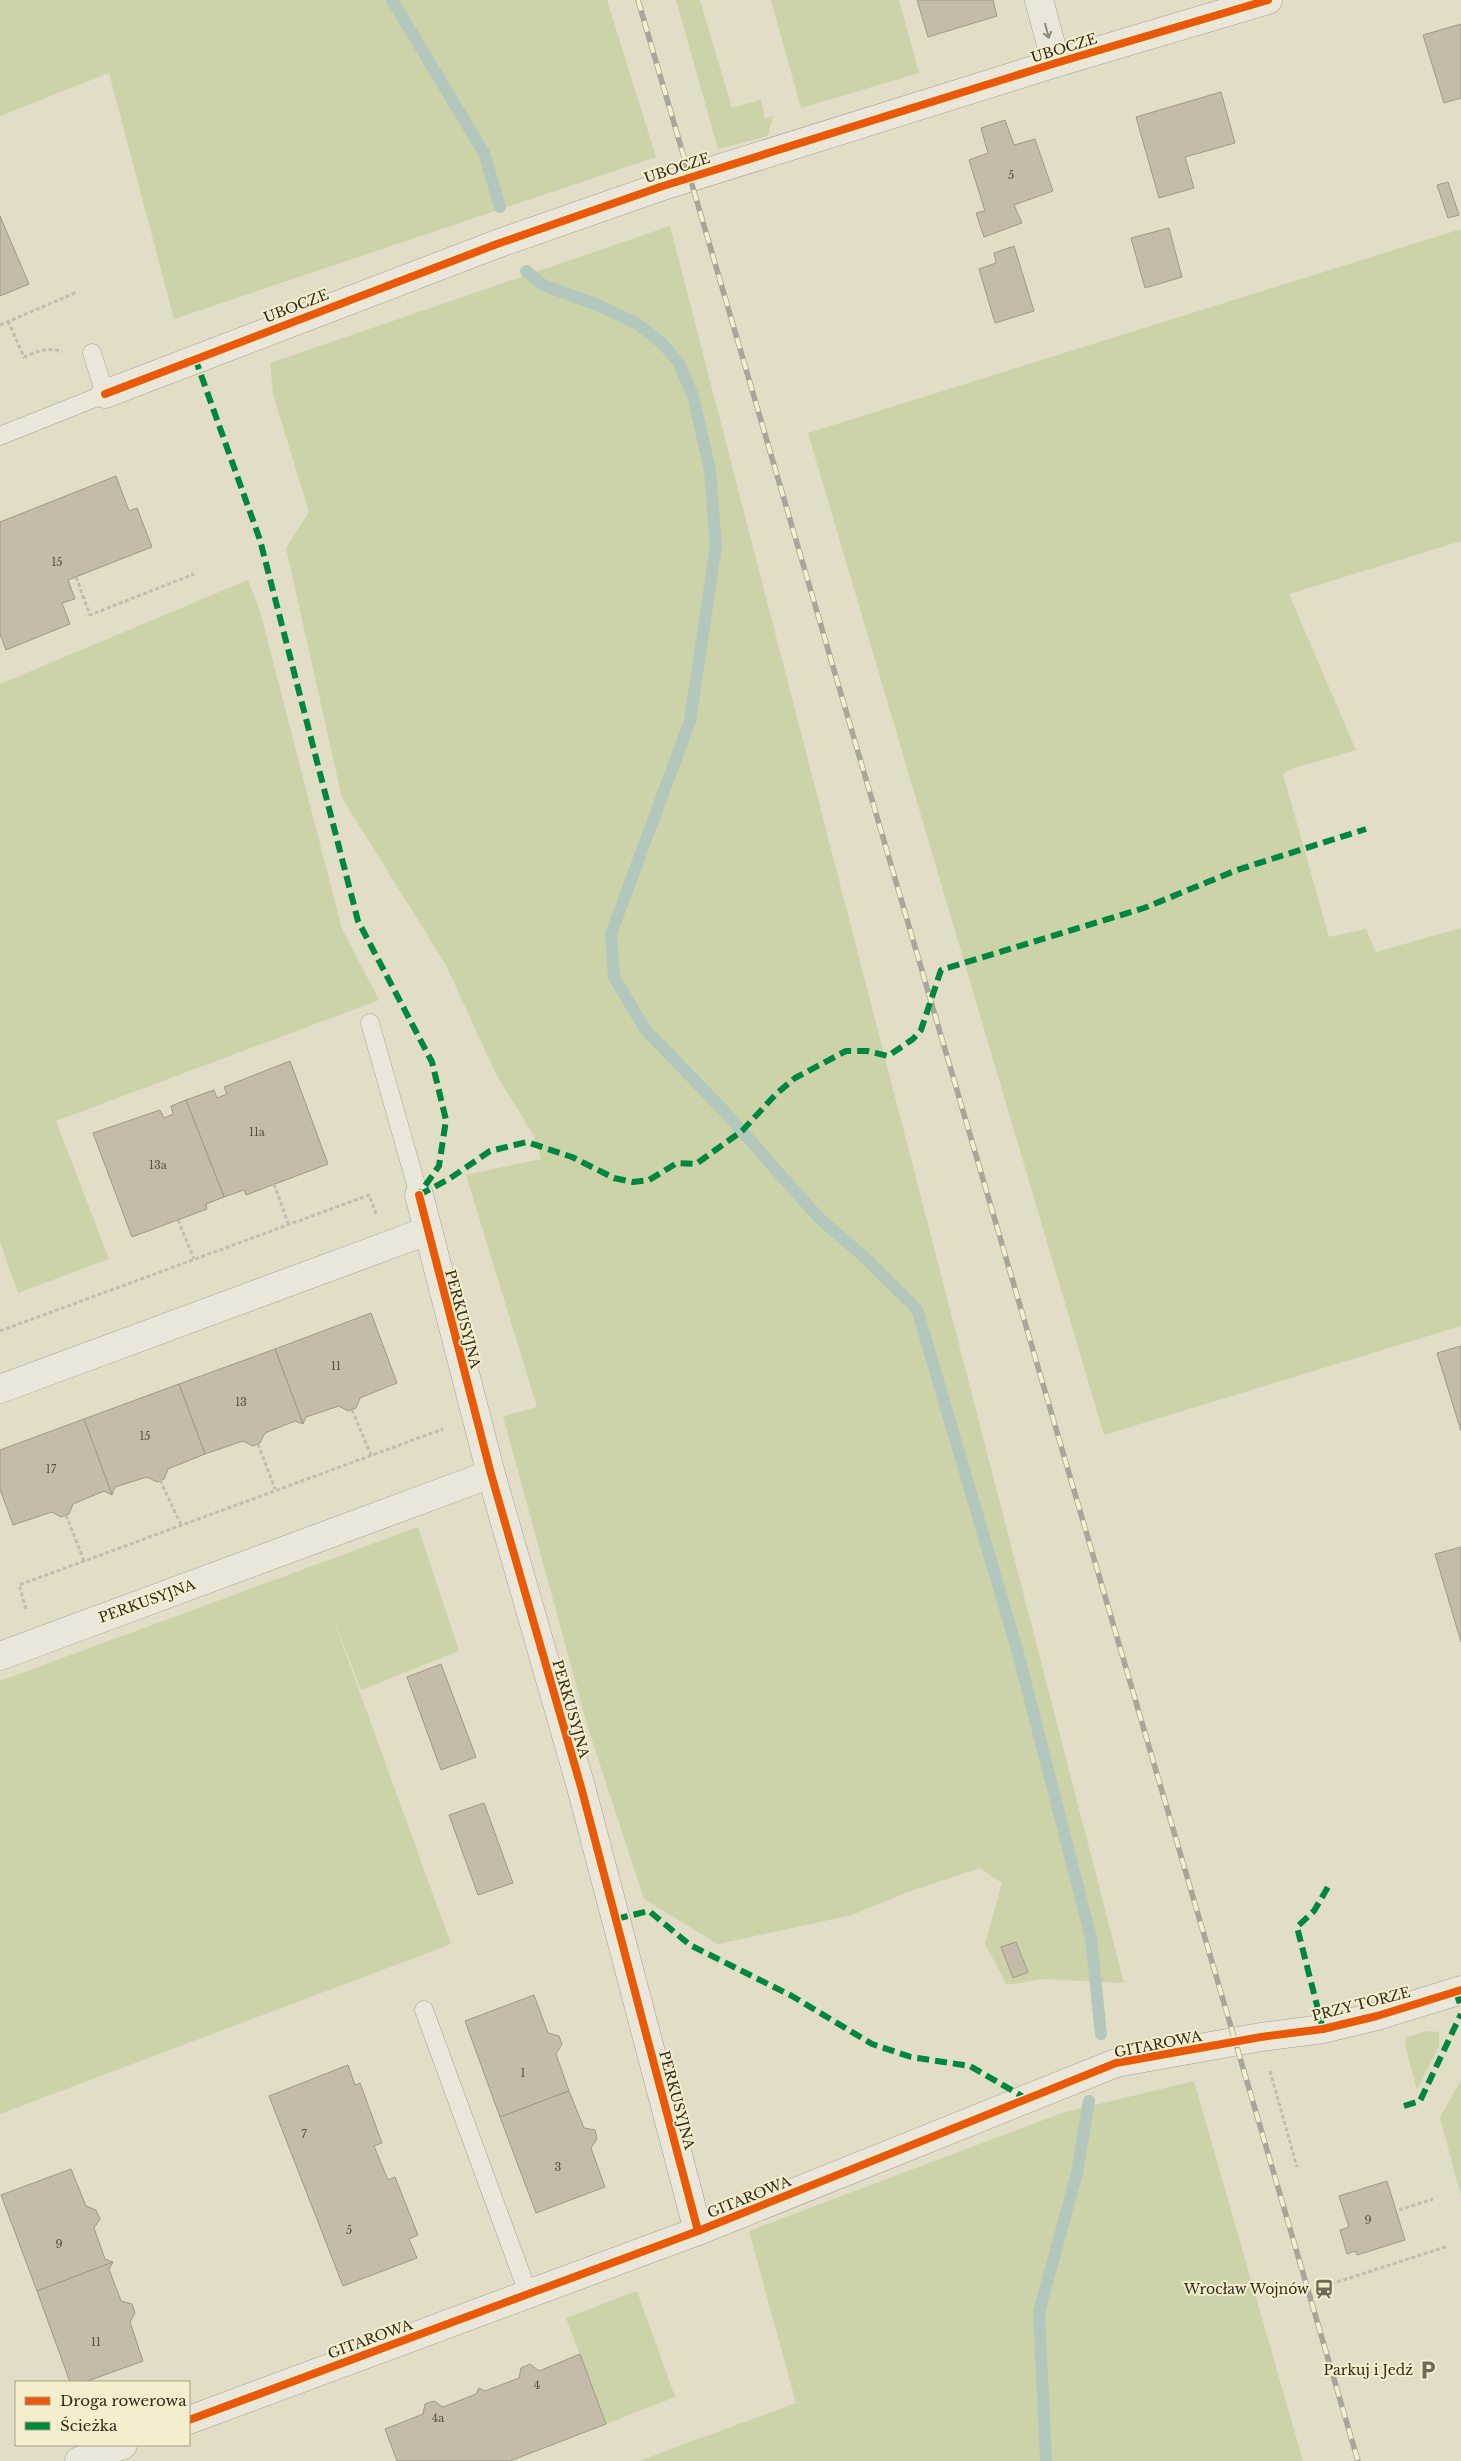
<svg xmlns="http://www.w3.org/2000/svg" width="1461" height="2461" viewBox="0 0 1461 2461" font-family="'Libre Baskerville',serif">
	<rect width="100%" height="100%" fill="#e1ddc7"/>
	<g fill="#ccd3a9">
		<polygon points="0,0 607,0 656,157 174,319 109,73 0,116"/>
		<polygon points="676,0 700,0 732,108 761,100 765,118 773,116 768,136 718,149"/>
		<polygon points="771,0 899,0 919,73 801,108"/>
		<polygon points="670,226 1124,1983 1042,1979 1007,1985 985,1944 1002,1883 980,1868 908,1892 852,1915 718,1944 644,1899 588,1728 503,1416 537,1407 466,1175 541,1159 534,1136 496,1074 446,965 342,798 286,548 309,512 273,394 270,363"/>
		<polygon points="1461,229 1461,541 1289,594 1356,750 1297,767 1283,774 1329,937 1366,929 1376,952 1461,928 1461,1326 1104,1435 808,433"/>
		<polygon points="248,580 260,611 342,929 379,1000 56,1121 109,1259 18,1293 0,1242 0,684"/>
		<polygon points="418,1527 459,1651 361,1690 327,1602 451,1944 0,2114 0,1681"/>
		<polygon points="1428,2031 1439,2032 1439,2046 1417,2090 1405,2045 1407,2037"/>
		<polygon points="1461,2080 1461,2196 1440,2118"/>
		<polygon points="1194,2081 1303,2461 639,2461 796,2403 749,2231 1062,2113"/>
		<polygon points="637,2291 675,2397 606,2424 566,2318"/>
	</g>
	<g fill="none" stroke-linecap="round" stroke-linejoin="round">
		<g stroke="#b4c7bd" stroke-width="12">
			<polyline points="392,0 484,153 500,207"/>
			<polyline points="526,271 543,285 600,306 636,323 663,344 679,363 693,396 710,470 716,546 690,721 611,934 614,977 645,1029 725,1112 819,1218 864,1257 917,1309 1018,1653 1091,1938 1101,2034"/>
			<polyline points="1046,2461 1039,2312 1077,2173 1089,2101"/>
		</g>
	</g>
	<g fill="#c4bba8" stroke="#a19887">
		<polygon points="917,0 993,0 997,16 928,37"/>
		<polygon points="1461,24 1461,98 1444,103 1423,35"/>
		<polygon points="1221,92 1235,143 1185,157 1194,188 1159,198 1136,117"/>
		<polygon points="1005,120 1014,145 1035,139 1053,191 1014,205 1022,223 984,237 976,213 985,211 969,160 988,153 981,128"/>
		<polygon points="1448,182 1459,215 1448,218 1437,185"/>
		<polygon points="0,216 29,284 0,296"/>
		<polygon points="1169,228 1182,277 1145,288 1131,238"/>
		<polygon points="1014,246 1034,311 995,323 979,269 996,263 994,253"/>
		<polygon points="116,476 129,511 137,508 152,547 68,580 75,599 62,603 70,624 6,650 0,634 0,522"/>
		<polygon points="290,1061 328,1164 246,1195 244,1190 224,1197 186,1100 214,1090 217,1098 227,1094 224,1087"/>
		<polygon points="186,1100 224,1197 206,1204 207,1209 132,1237 93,1133 160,1110 164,1118 173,1114 171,1106"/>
		<polygon points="371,1313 397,1383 360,1398 356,1408 348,1411 339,1406 306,1417 303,1424 275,1349"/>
		<polygon points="1461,1346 1461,1431 1437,1353"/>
		<polygon points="275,1349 303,1424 295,1421 265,1433 260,1443 253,1446 243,1441 205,1454 179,1384"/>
		<polygon points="179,1384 205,1454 168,1469 164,1479 157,1482 147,1477 115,1487 112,1495 84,1419"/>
		<polygon points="84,1419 112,1495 104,1491 73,1504 69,1514 61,1517 52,1512 13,1525 0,1489 0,1450"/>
		<polygon points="1461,1547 1461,1642 1435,1554"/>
		<polygon points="441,1664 476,1757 441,1770 407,1677"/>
		<polygon points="484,1803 513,1883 478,1895 449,1815"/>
		<polygon points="1016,1942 1028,1972 1013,1978 1001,1947"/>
		<polygon points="534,1995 548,2033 559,2036 562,2044 556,2054 569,2091 500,2117 465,2021"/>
		<polygon points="348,2065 355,2085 360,2083 382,2143 374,2146 388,2180 395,2177 418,2235 409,2239 417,2258 343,2286 269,2096"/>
		<polygon points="569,2091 584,2128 595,2130 597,2139 591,2148 605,2187 536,2213 500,2117"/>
		<polygon points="71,2169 86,2206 96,2210 100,2219 94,2228 105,2259 113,2262 37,2291 1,2195"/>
		<polygon points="1387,2181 1405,2240 1357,2255 1355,2251 1347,2254 1340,2230 1349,2227 1339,2196"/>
		<polygon points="113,2262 109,2269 121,2301 132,2304 135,2313 130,2322 143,2361 85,2382 70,2382 37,2291"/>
		<polygon points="580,2354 606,2424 510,2461 397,2461 385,2429 423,2414 425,2404 434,2401 443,2407 476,2394 479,2388 485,2391 519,2378 521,2368 530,2364 539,2371"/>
	</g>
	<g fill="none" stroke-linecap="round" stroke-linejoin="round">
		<defs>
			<g id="lane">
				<polyline points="0,436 105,394 92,353"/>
				<polyline points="370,1023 419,1195"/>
				<polyline points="424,2010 528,2293"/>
			</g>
			<g id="street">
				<polyline points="1039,0 1056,63"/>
				<polyline points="105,394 497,244 660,187 1056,63 1268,0"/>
				<polyline points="419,1195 491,1474 581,1787 698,2231"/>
				<polyline points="0,1389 427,1231"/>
				<polyline points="0,1656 491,1474"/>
				<polyline points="189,2420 698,2231 1116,2063 1261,2037 1323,2029 1377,2016 1461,1990"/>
				<polyline points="79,2461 123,2445"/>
			</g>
		</defs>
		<use href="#lane" stroke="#a5a091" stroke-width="19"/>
		<use href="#street" stroke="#a5a091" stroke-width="29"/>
		<g stroke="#c1beb1" stroke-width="3" stroke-dasharray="4 2.5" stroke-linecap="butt">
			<path d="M8 321 24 357C36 352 49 346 62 352"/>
			<polyline points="0,325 77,292"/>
			<polyline points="76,577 90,615 194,574"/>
			<polyline points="274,1184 288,1223"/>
			<polyline points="178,1220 194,1259"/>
			<polyline points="0,1331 369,1195 376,1214"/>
			<polyline points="352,1410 371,1455"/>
			<polyline points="258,1444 275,1489"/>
			<polyline points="160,1480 181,1525"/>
			<polyline points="66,1515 84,1561"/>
			<polyline points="26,1609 19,1585 443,1429"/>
			<polyline points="1270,2071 1297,2167"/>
			<polyline points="1399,2210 1433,2199"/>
			<polyline points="1331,2284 1448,2246"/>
		</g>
		<use href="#lane" stroke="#eae6d9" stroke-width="18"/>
		<use href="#street" stroke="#eae6d9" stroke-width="28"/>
		<defs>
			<polyline id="rail" points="638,0 1358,2461"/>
		</defs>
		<use href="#rail" stroke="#a8a59a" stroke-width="5.5"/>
		<use href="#rail" stroke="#f4eecc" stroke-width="4" stroke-dasharray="11" stroke-linecap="butt"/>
		<g stroke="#00873e" stroke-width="6" stroke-dasharray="12 6" stroke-linecap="butt">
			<polyline points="195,358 260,540 358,921 432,1062 446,1120 439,1166 420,1193"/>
			<polyline points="419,1195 449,1179 490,1151 527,1142 572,1157 614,1178 633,1182 649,1180 677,1163 696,1164 742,1131 776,1094 795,1078 846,1051 867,1051 888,1056 913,1039 921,1030 941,970 1144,908 1237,870 1366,829"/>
			<polyline points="616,1919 649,1911 690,1945 792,1996 872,2044 911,2057 970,2066 1027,2099"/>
			<polyline points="1456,1992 1461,2007"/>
			<polyline points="1323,2029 1297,1927 1314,1911 1328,1887"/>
			<polyline points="1404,2106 1420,2101 1461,2014"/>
		</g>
		<defs>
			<g id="cycleway">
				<polyline points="105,394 497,244 660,187 1056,63 1268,0"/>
				<polyline points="419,1195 491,1474 581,1787 698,2231"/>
				<polyline points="189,2420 698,2231 1116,2063 1261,2037 1323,2029 1377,2016 1461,1990"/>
			</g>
		</defs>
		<use href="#cycleway" stroke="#f4eecc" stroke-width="11"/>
		<use href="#cycleway" stroke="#e8590c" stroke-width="8"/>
	</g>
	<defs><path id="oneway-shaft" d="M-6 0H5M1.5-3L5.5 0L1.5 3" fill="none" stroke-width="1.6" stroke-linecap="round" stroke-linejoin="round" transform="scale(1.25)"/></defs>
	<use stroke="#8e887a" href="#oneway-shaft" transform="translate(1047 31) rotate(75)"/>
	<defs>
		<symbol id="station-bare" viewBox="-9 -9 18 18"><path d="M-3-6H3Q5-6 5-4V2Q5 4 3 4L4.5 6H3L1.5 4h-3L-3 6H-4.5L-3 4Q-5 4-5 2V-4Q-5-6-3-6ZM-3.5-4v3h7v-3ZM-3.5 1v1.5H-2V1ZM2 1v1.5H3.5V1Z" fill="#706957" stroke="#f4eecc" stroke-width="2.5" paint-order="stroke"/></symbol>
		<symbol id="parking-bare" viewBox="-9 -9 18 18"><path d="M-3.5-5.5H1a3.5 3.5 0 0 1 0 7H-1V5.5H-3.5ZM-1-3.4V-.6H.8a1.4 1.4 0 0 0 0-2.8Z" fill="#706957" stroke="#f4eecc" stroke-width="2.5" paint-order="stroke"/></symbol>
	</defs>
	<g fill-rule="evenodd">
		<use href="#station-bare" x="1310" y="2275" width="28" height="28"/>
		<use href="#parking-bare" x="1414" y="2356" width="28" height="28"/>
	</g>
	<g text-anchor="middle" stroke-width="4" stroke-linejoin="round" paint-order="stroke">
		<g font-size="11" fill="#574e3e">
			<text x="1011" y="179">5</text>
			<text x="57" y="566">15</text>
			<text x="257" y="1136">11a</text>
			<text x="158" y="1169">13a</text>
			<text x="336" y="1370">11</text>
			<text x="241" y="1406">13</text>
			<text x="145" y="1440">15</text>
			<text x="51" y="1473">17</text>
			<text x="523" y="2077">1</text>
			<text x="304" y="2138">7</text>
			<text x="558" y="2171">3</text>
			<text x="1368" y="2224">9</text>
			<text x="349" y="2234">5</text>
			<text x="59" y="2248">9</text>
			<text x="96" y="2346">11</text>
			<text x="537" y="2389">4</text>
			<text x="438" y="2422">4a</text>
		</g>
		<g font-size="14" fill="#332a1b" stroke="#f4eecc">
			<text transform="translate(1064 48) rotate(-17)" y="5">UBOCZE</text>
			<text transform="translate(677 168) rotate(-18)" y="5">UBOCZE</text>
			<text transform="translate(296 306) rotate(-21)" y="5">UBOCZE</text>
			<text transform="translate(463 1319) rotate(75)" y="5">PERKUSYJNA</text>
			<text transform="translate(147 1601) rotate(-20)" y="5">PERKUSYJNA</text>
			<text transform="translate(571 1709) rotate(74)" y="5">PERKUSYJNA</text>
			<text transform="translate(1361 2004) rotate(-14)" y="5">PRZY TORZE</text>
			<text transform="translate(1158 2044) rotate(-11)" y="5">GITAROWA</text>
			<text transform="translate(677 2100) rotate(75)" y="5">PERKUSYJNA</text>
			<text transform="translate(749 2197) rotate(-22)" y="5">GITAROWA</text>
			<text transform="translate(370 2339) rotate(-20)" y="5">GITAROWA</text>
		</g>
		<g font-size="14" fill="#332a1b" stroke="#f4eecc" text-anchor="end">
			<text x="1309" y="2294">Wrocław Wojnów</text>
			<text x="1413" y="2375">Parkuj i Jedź</text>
		</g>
	</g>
	<rect x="15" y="2381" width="175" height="65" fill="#f4eecc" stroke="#a7a085"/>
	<rect x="25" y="2397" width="25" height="8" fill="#e8590c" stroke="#a7a085"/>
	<text x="60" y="2406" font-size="15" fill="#332a1b">Droga rowerowa</text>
	<rect x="25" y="2422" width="25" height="8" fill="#00873e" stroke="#a7a085"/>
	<text x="60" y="2431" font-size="15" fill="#332a1b">Ścieżka</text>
</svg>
